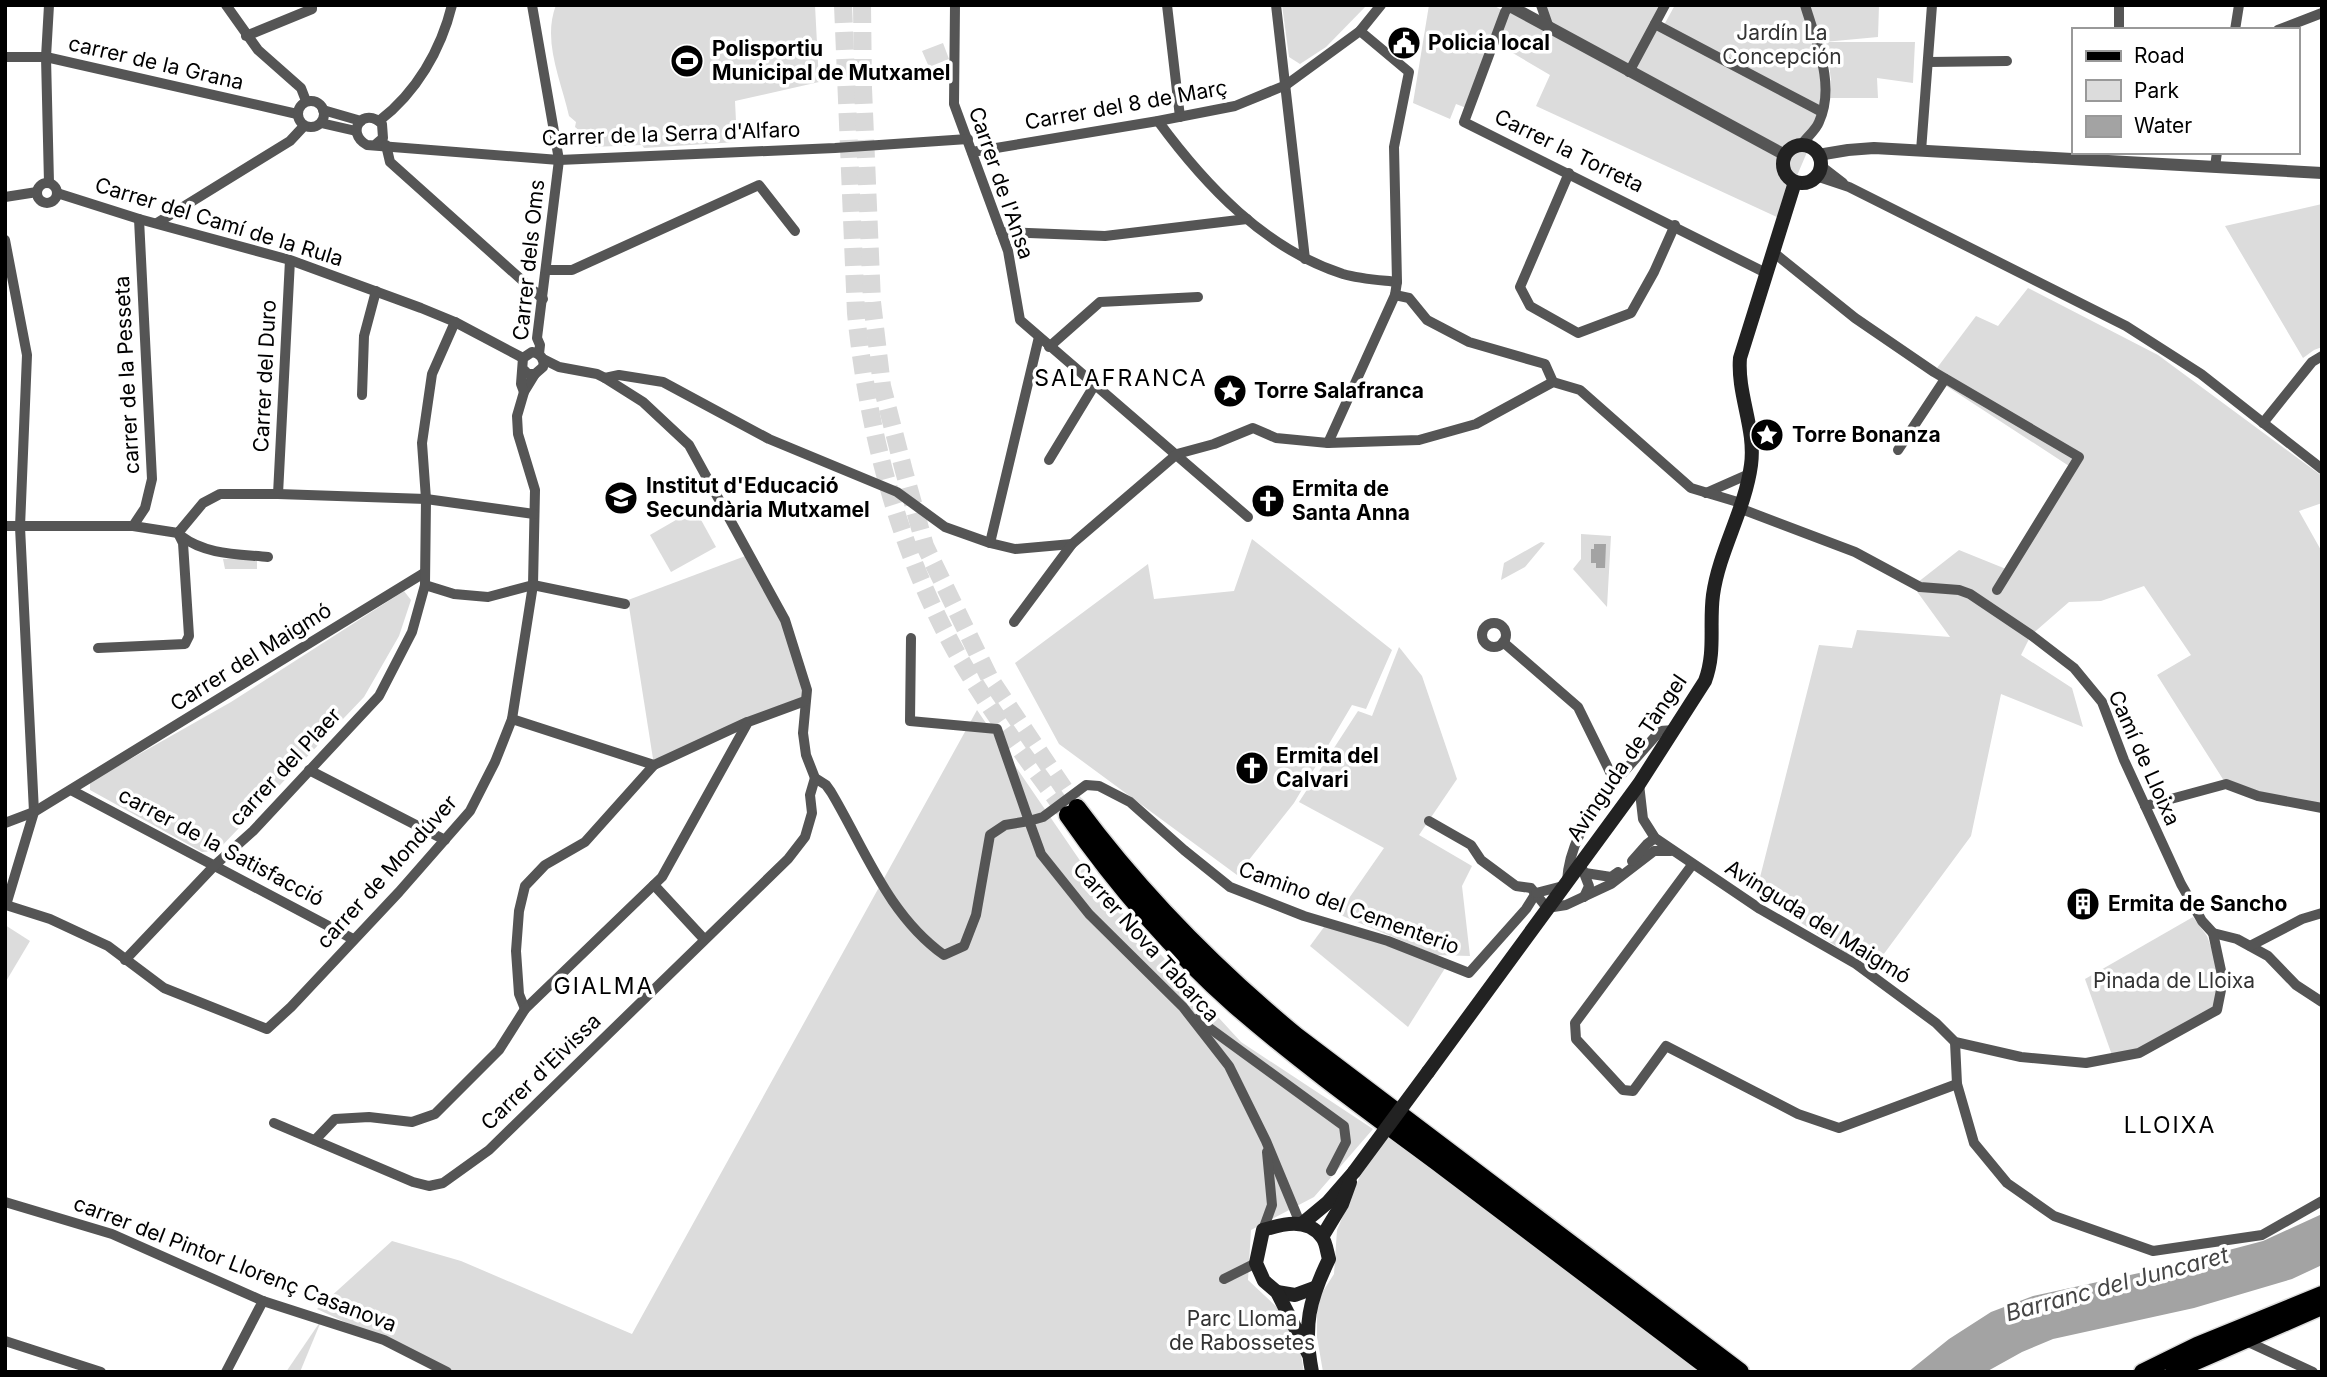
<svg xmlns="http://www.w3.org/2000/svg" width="2327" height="1377" viewBox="0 0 2327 1377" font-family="Inter,sans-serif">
	<rect width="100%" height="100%" fill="#fff"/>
	<g fill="#dcdcdc">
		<path d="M556 5H815L819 82 735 101 737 142 644 148 642 145 592 147 578 136 581 132 575 127 576 122 569 116C561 80 542 41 556 5Z"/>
		<polygon points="1282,5 1367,5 1326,47 1300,64 1289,57"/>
		<polygon points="1429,5 1493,5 1505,12 1509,6 1548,27 1540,5 1665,5 1655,23 1664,25 1675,5 1879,5 1878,37 1824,42 1829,72 1827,105 1810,105 1822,112 1819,124 1779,218 1536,106 1550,75 1494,42 1469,109 1456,104 1450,119 1413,103"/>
		<polygon points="1826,42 1915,42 1913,83 1877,78 1878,98 1830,98 1831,80"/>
		<polygon points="943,43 949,59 929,67 922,51"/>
		<polygon points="2322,204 2322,347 2314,350 2303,358 2225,226"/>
		<polygon points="2028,288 2158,355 2322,476 2322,503 2299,511 2322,552 2322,808 2226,784 2157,675 2191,655 2144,586 2101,601 2069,602 2031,635 2021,655 2072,688 2083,727 2001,694 1971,836 1872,970 1756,893 1819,645 1852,648 1857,630 1950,637 1913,586 1959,550 2006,569 2069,466 1931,376 1976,316 1998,326"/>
		<polygon points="695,509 716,547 671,572 650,535"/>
		<polygon points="1581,534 1611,536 1607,607 1573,569 1581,559"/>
		<polygon points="1252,539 1392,650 1366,709 1352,705 1294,803 1237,875 1059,744 1015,663 1148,564 1154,599 1234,591"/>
		<polygon points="1541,542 1545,543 1525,567 1501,580 1504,563"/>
		<polygon points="748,555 785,620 805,701 654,765 628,600"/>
		<polygon points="257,558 257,569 225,569 223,559"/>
		<polygon points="404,591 411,600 399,636 364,697 217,851 202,852 90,790 90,782 231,702"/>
		<polygon points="1399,647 1422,676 1457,779 1419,835 1472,866 1462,886 1470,956 1436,955 1338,914 1384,848 1299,802 1358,711 1372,716"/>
		<polygon points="977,710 1096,884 1241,1042 1373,1129 1314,1197 1251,1230 1248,1280 1280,1310 1301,1355 1304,1372 452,1372 317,1309 392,1241 461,1261 632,1334"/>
		<polygon points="2193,917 2207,936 2223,980 2217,1010 2139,1053 2113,1058 2085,979"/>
		<polygon points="1327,923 1447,965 1408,1027 1310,946"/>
		<polygon points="5,925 30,941 5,983"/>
		<polygon points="1389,1133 1702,1372 1323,1372 1317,1337 1317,1308 1320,1296 1334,1274 1337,1230 1360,1176 1360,1168"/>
		<polygon points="322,1319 300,1372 286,1372"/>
	</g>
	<g fill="#a3a3a3">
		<polygon points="1594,544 1606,544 1605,568 1596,568 1596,563 1591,563 1591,549 1594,549"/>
		<polygon points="2322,1214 2322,1265 2292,1279 2194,1308 2053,1339 2022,1352 1986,1372 1908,1372 1949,1339 1991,1312 2033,1296 2153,1270 2263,1241"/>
	</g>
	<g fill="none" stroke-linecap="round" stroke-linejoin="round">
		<g stroke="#d9d9d9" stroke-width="18" stroke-dasharray="18 9" stroke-linecap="butt">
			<path d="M843 5 856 313C869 446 907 581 981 693 1008 735 1039 775 1068 815"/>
			<polyline points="862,5 863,88 872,302 882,386 904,471 925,546 990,679 1077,808"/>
		</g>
		<defs>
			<g id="primary">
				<polyline points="2142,1372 2197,1345 2322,1294"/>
				<polyline points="2173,1372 2322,1307"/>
			</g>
			<g id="motorway">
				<path d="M1077 808C1140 893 1214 968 1296 1036L1740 1372"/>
				<path d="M1068 815C1116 884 1172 949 1235 1005 1302 1063 1374 1115 1444 1167 1535 1235 1625 1304 1715 1372"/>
			</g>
		</defs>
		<use href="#primary" stroke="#dbdbdb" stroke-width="19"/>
		<use href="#motorway" stroke="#dbdbdb" stroke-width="21"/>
		<g stroke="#555" stroke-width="10">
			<polyline points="226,5 258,50 301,88 306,101"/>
			<polyline points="532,5 559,160 537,338 540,345 539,354"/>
			<polyline points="955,5 954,104 1008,251 1020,320 1248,517"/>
			<polyline points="1167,5 1180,117"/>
			<polyline points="1276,5 1305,259"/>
			<polyline points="1541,5 1549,28"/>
			<polyline points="1509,6 1505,12 1464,122 1766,273"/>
			<polyline points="1655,24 1822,112"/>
			<polyline points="2119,30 2119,5"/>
			<polyline points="2235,30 2239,5"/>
			<polyline points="2278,30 2322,13"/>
			<polyline points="246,36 312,9 312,5"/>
			<polyline points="5,57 46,57 297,114"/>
			<polyline points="1929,62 2007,61"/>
			<polyline points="1629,72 1665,5"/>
			<circle cx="311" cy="114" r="13"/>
			<polyline points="323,110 361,121"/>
			<path d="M379 121C416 93 441 50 452 5"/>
			<path d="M1158 121C1205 185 1265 249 1343 274 1360 279 1379 280 1397 282"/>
			<polyline points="321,123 356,131"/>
			<path d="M376 144 383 138 382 124C364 106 344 132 367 145L559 160 835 148 968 139"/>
			<path d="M1802 144C1807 137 1816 130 1819 122 1836 85 1816 42 1805 5"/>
			<polyline points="386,145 390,162 543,299"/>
			<polyline points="1921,151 1932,5"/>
			<polyline points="972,152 1158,121 1235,106 1286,85 1360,31 1381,5"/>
			<polyline points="1821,166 1843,183"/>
			<polyline points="2215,167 2217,152"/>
			<polyline points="1569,173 1520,287 1530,306 1578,333 1631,313 1654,272 1675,225"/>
			<polyline points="1816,176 1849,187 2126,326 2201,374 2322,469"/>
			<polyline points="49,183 46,57 49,5"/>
			<circle cx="47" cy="193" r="10"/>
			<polyline points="57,193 139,219 290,260 421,308 455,322 523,358"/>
			<polyline points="5,197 37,192"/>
			<polyline points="157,223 290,141 304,126"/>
			<polyline points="1001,232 1105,236 1247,219"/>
			<polyline points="5,240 27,355 20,527 34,812 6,905 50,919 108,946 164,988 267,1029 291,1007 399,892 470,811 495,762 512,719 533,585 535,490 518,434 517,416 524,392 535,374"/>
			<polyline points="1773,252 1855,318 1934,372 2079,457 1997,590"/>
			<polyline points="546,270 572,270 759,185 795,231"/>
			<polyline points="1395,295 1409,298 1427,320 1469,342 1545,364 1553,382"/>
			<polyline points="1049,347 1100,302 1198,297"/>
			<path d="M543 359 559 367 597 374 605 378 643 402 689 445 785 620 807 690 803 733 806 755 815 778 826 785 831 792C865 849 888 915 944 955L964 946 976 915 990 835 1005 825 1029 821 1041 854 1089 914 1183 1007 1229 1066 1266 1141 1300 1223"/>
			<path d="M523 369 528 374H535L543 367C545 359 540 353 532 352L523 358 521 384 524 392"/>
			<polyline points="605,378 619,375 663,382 769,439 897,492 945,527 990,543 1015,549 1072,544"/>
			<polyline points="362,395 364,336 376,291"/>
			<polyline points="2263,423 2312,362 2322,356"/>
			<polyline points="1328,443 1395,295 1397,282 1394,147 1409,72 1360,31"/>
			<polyline points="1898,450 1945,379"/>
			<polyline points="1049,460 1094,386"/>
			<polyline points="1706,493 1749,474"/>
			<polyline points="278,494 290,260"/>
			<polyline points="1739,508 1855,552 1920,587 1959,590 1970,594 2031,635 2074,668 2102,702 2124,760 2181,884 2202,921 2213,933 2237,939 2268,956 2296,985 2322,1002"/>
			<polyline points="5,526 133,526 178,533 203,503 220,494 278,494 426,499 534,514"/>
			<polyline points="133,526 145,508 152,479 139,219"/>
			<path d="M181 536C206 555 238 554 268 557"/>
			<polyline points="990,543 1039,337"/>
			<polyline points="425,585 454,594 488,597 533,585 625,604"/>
			<polyline points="1014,622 1072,544 1177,454 1214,444 1253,428 1276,438 1328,443 1419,440 1476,424 1553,382 1580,390 1691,488 1741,503"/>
			<circle cx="1494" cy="635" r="12"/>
			<polyline points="911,638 910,721 997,729 1029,821 1043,817 1086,785 1099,786 1130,802 1184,850 1230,887 1304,916 1388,941 1469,973 1526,909 1536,893"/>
			<polyline points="1503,642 1578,707 1613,778"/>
			<polyline points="98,648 185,644 189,636 183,543 178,533"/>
			<polyline points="512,719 654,765"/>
			<polyline points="309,770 445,840"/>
			<polyline points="1639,784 1643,819 1655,838 1760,909 1856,964 1936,1023 1955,1042 2021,1057 2086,1063 2139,1053 2217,1010 2223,980 2213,933"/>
			<polyline points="71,790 353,939"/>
			<polyline points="2145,806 2226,784 2258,796 2322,808"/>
			<polyline points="1429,821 1471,845 1481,860 1516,886 1531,888 1547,908 1566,905 1611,884 1654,851 1671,851"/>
			<polyline points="5,823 34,812 424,573"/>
			<polyline points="1632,861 1647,844 1655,838"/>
			<polyline points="1692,865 1575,1023 1576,1039 1623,1090 1633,1091 1666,1046 1798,1114 1839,1128 1957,1084"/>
			<polyline points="1582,868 1589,886 1584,897"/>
			<polyline points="1585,873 1611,877 1618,872"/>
			<path d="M1567 881C1569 842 1593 810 1613 778L1622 774 1660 731 1674 730"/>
			<polyline points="654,885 704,939"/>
			<polyline points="1536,893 1563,886"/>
			<polyline points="2250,946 2302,919 2322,913"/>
			<polyline points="125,960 215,865 253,831 379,696 412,632 425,585 426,499 422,443 432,374 455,322"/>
			<polyline points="525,1009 519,994 516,951 519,911 525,886 545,865 585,842 654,765 747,722"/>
			<polyline points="1197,1019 1344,1126 1346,1142 1331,1171"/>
			<polyline points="1955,1042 1957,1084 1974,1143 2007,1183 2054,1216 2153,1251 2262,1235 2322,1201"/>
			<polyline points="274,1123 413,1182 429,1186 443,1183 489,1150 788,859 805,837 812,813 810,795 815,778"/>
			<polyline points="315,1140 335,1119 369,1117 412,1122 435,1114 499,1050 525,1009 662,877 748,722 805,701"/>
			<polyline points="5,1202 112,1234 263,1301 384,1340 447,1372"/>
			<polyline points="1263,1230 1272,1205 1267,1152"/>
			<polyline points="1224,1279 1256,1263"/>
			<polyline points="2244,1340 2313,1372"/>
			<polyline points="5,1341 101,1372"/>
			<polyline points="226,1372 263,1301"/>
		</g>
		<g stroke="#555" stroke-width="12">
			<polyline points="1508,5 1785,155"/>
			<polyline points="1818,155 1848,150 1874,148 2322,173"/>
		</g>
		<g stroke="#222" stroke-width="14">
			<circle cx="1802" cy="164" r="19"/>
			<path d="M1428 1072 1639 784 1705 681C1716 652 1709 625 1713 595 1719 551 1745 510 1751 465 1756 429 1737 394 1740 358L1795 182"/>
			<polyline points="1303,1223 1327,1203 1354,1172"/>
			<polyline points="1322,1237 1342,1204 1350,1182"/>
			<polyline points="1277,1292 1295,1295 1314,1288"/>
			<path d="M1309 1355 1277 1292 1264 1281 1256 1263 1263 1230C1282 1224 1307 1217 1322 1237 1326 1242 1327 1252 1329 1259 1309 1300 1303 1326 1312 1372"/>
		</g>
		<use href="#primary" stroke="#000" stroke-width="16"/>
		<use href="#motorway" stroke="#000" stroke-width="18"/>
		<polyline stroke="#222" stroke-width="14" points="1354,1172 1428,1072"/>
	</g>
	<defs>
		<symbol id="civic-disc" viewBox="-11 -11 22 22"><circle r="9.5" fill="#000" stroke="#fff"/><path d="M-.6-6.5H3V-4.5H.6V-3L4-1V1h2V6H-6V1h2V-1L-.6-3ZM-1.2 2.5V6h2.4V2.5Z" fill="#fff"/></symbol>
		<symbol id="stadium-disc" viewBox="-11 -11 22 22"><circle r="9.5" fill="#000" stroke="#fff"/><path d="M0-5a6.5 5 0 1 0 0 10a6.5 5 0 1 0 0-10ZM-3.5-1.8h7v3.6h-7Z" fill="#fff"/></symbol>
		<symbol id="sight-disc" viewBox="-11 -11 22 22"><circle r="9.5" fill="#000" stroke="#fff"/><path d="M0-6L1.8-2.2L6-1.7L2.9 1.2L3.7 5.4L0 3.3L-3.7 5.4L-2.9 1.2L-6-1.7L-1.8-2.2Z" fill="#fff"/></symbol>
		<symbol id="school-disc" viewBox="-11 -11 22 22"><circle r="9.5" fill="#000" stroke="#fff"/><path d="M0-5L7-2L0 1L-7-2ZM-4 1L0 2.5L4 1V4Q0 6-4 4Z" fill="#fff"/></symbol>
		<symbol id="church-disc" viewBox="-11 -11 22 22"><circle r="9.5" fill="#000" stroke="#fff"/><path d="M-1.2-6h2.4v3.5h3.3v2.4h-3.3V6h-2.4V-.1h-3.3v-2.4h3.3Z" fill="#fff"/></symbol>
		<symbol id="building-disc" viewBox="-11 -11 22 22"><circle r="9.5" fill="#000" stroke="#fff"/><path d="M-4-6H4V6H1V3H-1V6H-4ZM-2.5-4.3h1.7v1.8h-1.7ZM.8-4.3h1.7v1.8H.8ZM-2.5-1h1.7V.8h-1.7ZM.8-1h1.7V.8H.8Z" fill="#fff"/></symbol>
	</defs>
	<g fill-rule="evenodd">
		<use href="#civic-disc" x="1385" y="24" width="38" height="38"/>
		<use href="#stadium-disc" x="668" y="42" width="38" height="38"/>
		<use href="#sight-disc" x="1211" y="372" width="38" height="38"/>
		<use href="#sight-disc" x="1748" y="416" width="38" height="38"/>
		<use href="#school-disc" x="602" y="479" width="38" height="38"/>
		<use href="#church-disc" x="1249" y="482" width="38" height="38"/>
		<use href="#church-disc" x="1233" y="749" width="38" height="38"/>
		<use href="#building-disc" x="2064" y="885" width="38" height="38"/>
	</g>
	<g text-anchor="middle" stroke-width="7" stroke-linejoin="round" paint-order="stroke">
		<g font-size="21" fill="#333" stroke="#fff">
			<text x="1782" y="40">Jardín La<tspan x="1782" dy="24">Concepción</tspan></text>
			<text x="2174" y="988">Pinada de Lloixa</text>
			<text x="1242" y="1326">Parc Lloma<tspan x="1242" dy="24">de Rabossetes</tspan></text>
		</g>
		<g font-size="21" font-weight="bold" fill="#000" stroke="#fff" text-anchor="start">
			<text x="1428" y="50">Policia local</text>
			<text x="712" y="56">Polisportiu<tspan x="712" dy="24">Municipal de Mutxamel</tspan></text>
			<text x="1254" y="398">Torre Salafranca</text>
			<text x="1792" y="442">Torre Bonanza</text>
			<text x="646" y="493">Institut d'Educació<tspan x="646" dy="24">Secundària Mutxamel</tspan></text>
			<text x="1292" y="496">Ermita de<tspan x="1292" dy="24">Santa Anna</tspan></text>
			<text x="1276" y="763">Ermita del<tspan x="1276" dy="24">Calvari</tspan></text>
			<text x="2108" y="911">Ermita de Sancho</text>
		</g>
		<g font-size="21" fill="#000" stroke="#fff">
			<text transform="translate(156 63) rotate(13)" y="7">carrer de la Grana</text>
			<text transform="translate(1126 105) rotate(-10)" y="7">Carrer del 8 de Març</text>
			<text transform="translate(671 134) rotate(-2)" y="7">Carrer de la Serra d'Alfaro</text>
			<text transform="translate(1569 151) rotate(26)" y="7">Carrer la Torreta</text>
			<text transform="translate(1001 183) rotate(71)" y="7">Carrer de l'Ansa</text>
			<text transform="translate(219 222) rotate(17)" y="7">Carrer del Camí de la Rula</text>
			<text transform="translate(529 260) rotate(-84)" y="7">Carrer dels Oms</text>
			<text transform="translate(127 375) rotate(-93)" y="7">carrer de la Pesseta</text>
			<text transform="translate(265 376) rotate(-87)" y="7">Carrer del Duro</text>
			<text transform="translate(251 657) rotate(-32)" y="7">Carrer del Maigmó</text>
			<text transform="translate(1627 758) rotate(-56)" y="7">Avinguda de Tàngel</text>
			<text transform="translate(2144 758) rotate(66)" y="7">Camí de Lloixa</text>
			<text transform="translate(285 767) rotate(-47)" y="7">carrer del Plaer</text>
			<text transform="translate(221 847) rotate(28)" y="7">carrer de la Satisfacció</text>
			<text transform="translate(387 872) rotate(-48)" y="7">carrer de Mondúver</text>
			<text transform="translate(1349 908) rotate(20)" y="7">Camino del Cementerio</text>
			<text transform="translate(1818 922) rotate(32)" y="7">Avinguda del Maigmó</text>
			<text transform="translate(1146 942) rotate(48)" y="7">Carrer Nova Tabarca</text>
			<text transform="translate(541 1072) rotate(-44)" y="7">Carrer d'Eivissa</text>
			<text transform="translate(235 1264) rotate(21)" y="7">carrer del Pintor Llorenç Casanova</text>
		</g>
		<g font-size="23" letter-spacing="2" fill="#000" stroke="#fff">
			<text x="1121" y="386">SALAFRANCA</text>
			<text x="604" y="994">GIALMA</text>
			<text x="2170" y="1133">LLOIXA</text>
		</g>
		<g font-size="23" font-style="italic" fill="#444" stroke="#fff">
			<text transform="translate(2117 1284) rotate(-15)" y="8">Barranc del Juncaret</text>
		</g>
	</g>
	<rect width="2327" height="1377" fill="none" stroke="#000000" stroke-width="14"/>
	<rect x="2072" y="28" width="228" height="126" fill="#ffffff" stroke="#999999" stroke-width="2"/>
	<rect x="2086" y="51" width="35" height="10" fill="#000000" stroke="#999999" stroke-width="2"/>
	<text x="2134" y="63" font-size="21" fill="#000000">Road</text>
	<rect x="2086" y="80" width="35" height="21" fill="#dcdcdc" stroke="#999999" stroke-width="2"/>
	<text x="2134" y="98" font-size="21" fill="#000000">Park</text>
	<rect x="2086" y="116" width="35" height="21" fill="#a3a3a3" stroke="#999999" stroke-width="2"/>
	<text x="2134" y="133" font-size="21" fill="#000000">Water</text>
</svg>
